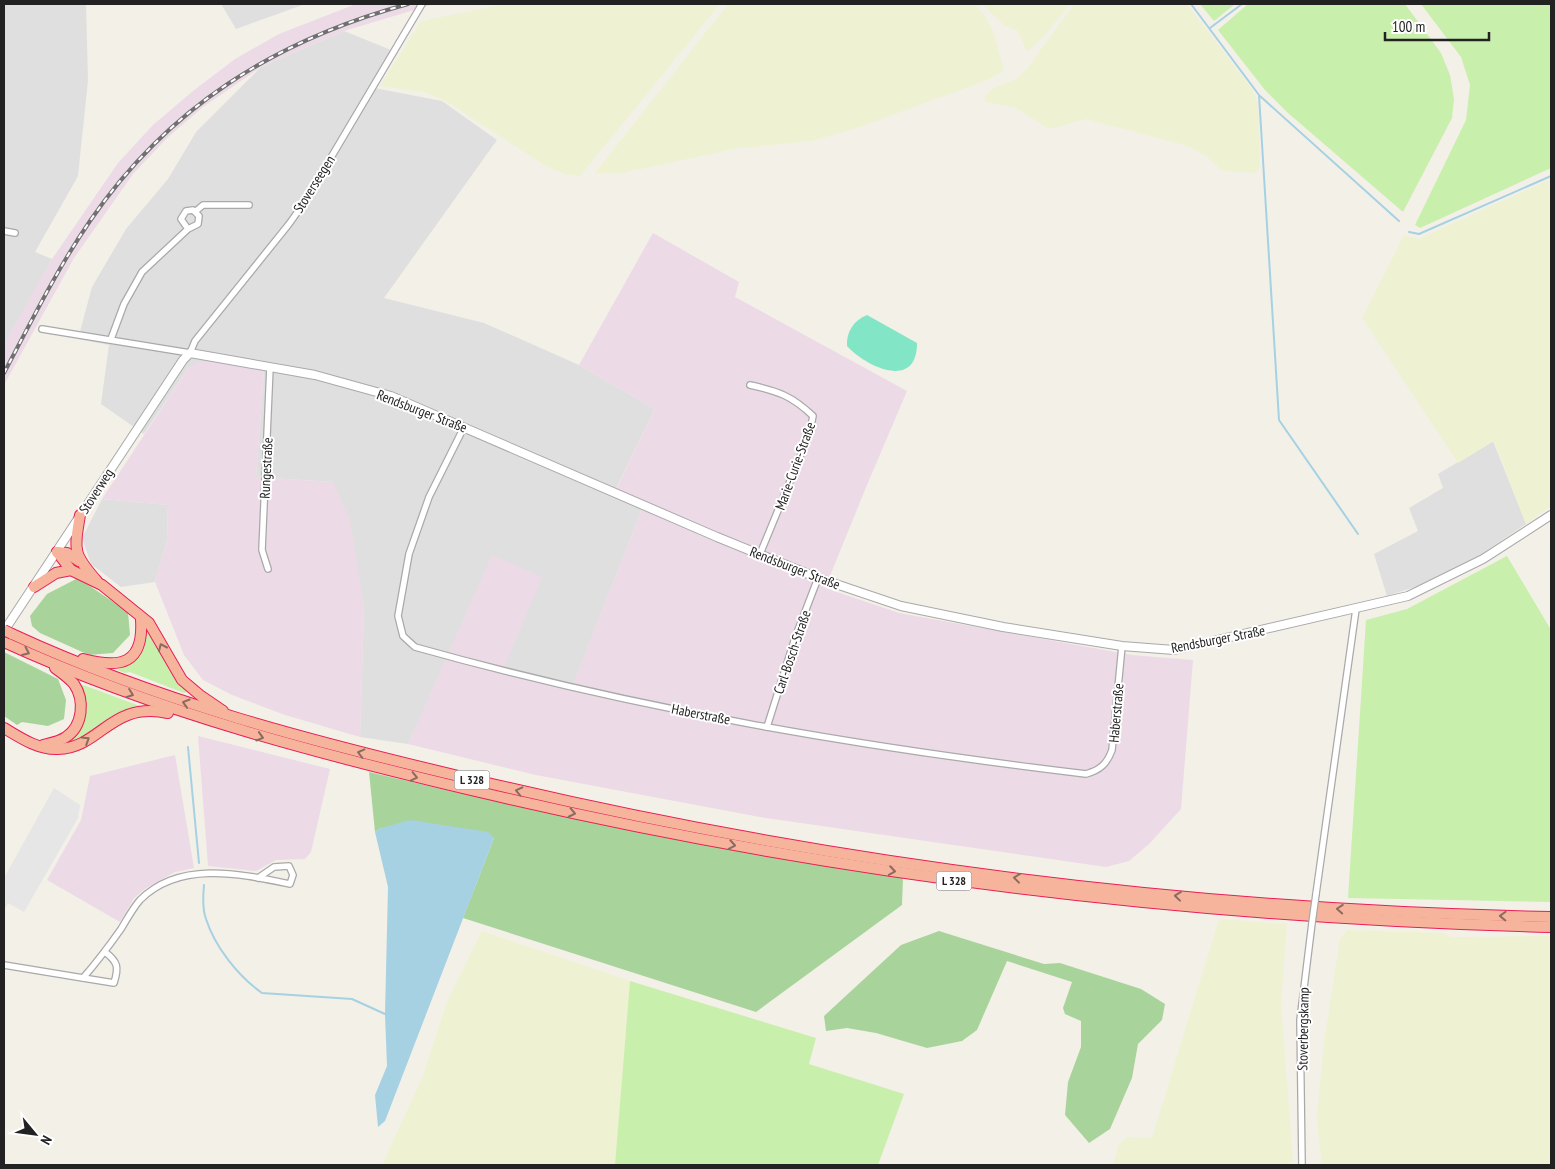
<svg xmlns="http://www.w3.org/2000/svg" width="1555" height="1169" viewBox="0 0 1555 1169" font-family="'PT Sans Narrow',sans-serif">
	<rect width="100%" height="100%" fill="#f3f0e8"/>
	<g fill="#e0dfdf">
		<polygon points="4,4 86,4 88,80 78,176 35,252 52,259 4,351"/>
		<polygon points="221,4 305,4 236,29"/>
		<polygon points="344,31 391,50 369,87 442,101 497,140 384,298 484,323 579,365 655,409 612,497 642,509 572,688 448,657 408,744 360,737 364,607 332,482 256,477 264,371 189,367 144,434 101,404 109,345 78,339 92,287 126,229 168,179 196,132 261,67"/>
		<polygon points="1493,441 1526,524 1477,557 1430,582 1387,596 1374,554 1418,531 1409,508 1443,488 1438,474"/>
		<polygon points="102,499 168,505 167,541 155,582 121,587 91,564 82,538"/>
	</g>
	<g fill="#ecdae7">
		<polygon points="356,4 434,4 344,31 261,67 203,107 167,138 133,174 74,258 4,385 4,344 52,259 118,163 153,125 193,91 235,59 279,34"/>
		<polygon points="653,233 739,282 735,297 907,391 867,485 825,588 899,613 1132,655 1193,660 1181,809 1149,844 1129,861 1106,867 766,818 536,775 408,744 492,555 542,577 503,670 572,687 642,509 612,498 655,409 579,365"/>
		<polygon points="211,361 264,371 256,477 333,482 350,521 364,607 360,737 285,715 232,695 203,680 184,655 155,582 167,541 168,505 102,499 189,367 199,362"/>
		<polygon points="198,736 330,769 311,852 305,859 276,860 256,871 208,866"/>
		<polygon points="175,755 194,868 175,872 146,888 134,898 120,922 47,880 81,820 90,776"/>
	</g>
	<g fill="#eef2d3">
		<polygon points="505,4 720,4 580,176 565,174 544,165 449,103 425,92 380,86 421,21"/>
		<polygon points="728,4 975,4 985,16 993,31 1004,70 987,80 857,128 811,141 733,149 618,174 595,173"/>
		<polygon points="982,4 1070,4 1043,37 1027,52 1018,31 1005,26"/>
		<polygon points="1074,4 1187,4 1252,89 1258,103 1260,168 1255,173 1223,171 1206,156 1188,146 1086,119 1049,129 1015,107 985,102 984,97 994,88 1016,79 1026,70"/>
		<polygon points="1551,179 1551,506 1526,524 1494,441 1458,463 1362,318 1404,235 1418,239"/>
		<polygon points="1219,919 1287,924 1281,1006 1293,1160 1287,1165 1113,1165 1119,1144 1128,1137 1152,1138"/>
		<polygon points="1347,930 1445,933 1451,937 1551,936 1551,1165 1325,1165 1321,1161 1317,1116 1324,1042 1340,939"/>
		<polygon points="482,931 630,981 615,1165 382,1165 422,1078 447,1002"/>
	</g>
	<g fill="#c9efac">
		<polygon points="1200,4 1235,4 1214,21"/>
		<polygon points="1248,4 1405,4 1441,53 1450,75 1454,99 1452,118 1403,212 1288,113 1265,90 1218,30"/>
		<polygon points="1421,4 1551,4 1551,168 1420,228 1415,225 1466,120 1470,85 1461,57"/>
		<polygon points="1507,556 1551,630 1551,902 1348,898 1366,620 1407,609"/>
		<path d="M149 630 165 662 188 692 184 693 130 672 125 673 117 670C134 660 143 652 146 632Z"/>
		<polygon points="78,683 140,706 127,709 90,734 61,747 79,728"/>
		<polygon points="630,981 816,1038 809,1064 904,1094 878,1165 615,1165"/>
	</g>
	<g fill="#a8d49b">
		<polygon points="78,578 128,612 130,635 113,653 89,655 40,633 32,626 30,616 47,594"/>
		<polygon points="4,652 58,679 66,700 64,719 48,726 22,722 17,725 4,716"/>
		<path d="M369 772C546 814 723 850 903 878L902 905 756 1012 463 918 494 838 381 828 375 832Z"/>
		<polygon points="939,931 1044,964 1060,963 1141,989 1165,1004 1162,1020 1138,1044 1132,1078 1110,1129 1089,1143 1065,1115 1068,1082 1081,1047 1081,1021 1065,1014 1063,1008 1072,982 1007,961 977,1030 962,1041 927,1048 876,1033 847,1028 826,1031 824,1016 901,945"/>
	</g>
	<path fill="#82e6c6" d="M867 315 917 343C917 391 866 367 847 346 846 332 854 320 867 315Z"/>
	<polygon fill="#e6e6e6" points="54,788 80,805 78,818 24,912 8,903 4,911 4,878"/>
	<polygon fill="#a6d1e2" points="410,820 488,832 494,838 385,1121 378,1127 375,1095 387,1066 385,1014 388,887 375,832 381,828"/>
	<g fill="none" stroke-linecap="round" stroke-linejoin="round">
		<g stroke="#a6d1e2" stroke-width="2">
			<polyline points="1191,4 1259,95 1279,420 1358,534"/>
			<polyline points="1210,28 1242,4"/>
			<polyline points="1260,96 1399,221"/>
			<polyline points="1409,232 1419,234 1551,176"/>
			<polyline points="188,747 199,863"/>
			<path d="M204 885C203 896 202 909 206 919 215 947 238 976 262 993L352 999 385 1014"/>
		</g>
		<defs>
			<g id="minor">
				<polyline points="196,211 203,205 249,205"/>
				<polyline points="4,231 15,233"/>
				<polyline points="42,329 190,353 195,341 289,224 304,203 422,4"/>
				<polyline points="111,339 124,304 142,272 188,229 198,224 199,216 193,210 186,211 181,219 188,229"/>
				<path d="M750 385C778 391 792 396 813 416L809 435 760 554"/>
				<path d="M464 427 429 497 409 554 398 616 403 636 415 647C635 709 860 747 1086 774 1100 770 1107 764 1112 750L1122 646"/>
				<polyline points="268,569 262,550 270,367"/>
				<polyline points="767,727 795,638 818,578"/>
				<polyline points="1316,894 1356,609"/>
				<path d="M4 965 83 978C97 962 109 946 121 929 127 919 133 908 140 900 180 860 241 874 290 884L293 875 289 866 274 867 258 878"/>
				<path d="M83 978 114 983C119 967 118 962 105 952"/>
				<polyline points="1302,1165 1300,1020 1312,923"/>
			</g>
			<polyline id="tertiary" points="4,631 183,360 190,353 315,375 391,396 717,537 818,578 901,606 1003,627 1122,646 1174,650 1408,596 1483,559 1551,515"/>
			<g id="trunk">
				<path d="M80 515C74 551 73 554 97 581"/>
				<polyline points="57,552 71,570 102,585 149,623 182,680 201,696 223,711"/>
				<polyline points="57,552 67,553 79,561"/>
				<polyline points="34,587 56,573 71,570"/>
				<path d="M12 634C159 702 314 742 471 779 825 864 1188 910 1551 917"/>
				<path d="M4 642C159 713 322 755 488 794 837 876 1193 918 1551 927"/>
				<path d="M83 659C121 669 144 664 141 619"/>
				<path d="M4 728C19 737 38 750 58 749 101 748 110 701 168 713"/>
				<path d="M43 745C51 743 59 742 66 737 83 726 85 700 74 684 69 678 62 673 55 668"/>
			</g>
		</defs>
		<use href="#minor" stroke="#a9a9a9" stroke-width="8"/>
		<use href="#tertiary" stroke="#a9a9a9" stroke-width="10"/>
		<use href="#trunk" stroke="#e81e56" stroke-width="12"/>
		<use href="#minor" stroke="#fff" stroke-width="5.5"/>
		<use href="#tertiary" stroke="#fff" stroke-width="8"/>
		<use href="#trunk" stroke="#f6b49c" stroke-width="10"/>
		<defs>
			<path id="rail" d="M4 373C31 322 57 269 90 221 168 107 276 40 408 4"/>
		</defs>
		<use href="#rail" stroke="#707070" stroke-width="4"/>
		<use href="#rail" stroke="#fff" stroke-width="2" stroke-dasharray="5.5" stroke-linecap="butt"/>
		<defs>
			<polyline id="minor-bridge" points="1312,923 1316,894"/>
			<polyline id="trunk-bridge" points="4,630 12,634"/>
		</defs>
		<use href="#minor-bridge" stroke="#a9a9a9" stroke-width="8" stroke-linecap="butt"/>
		<use href="#trunk-bridge" stroke="#e81e56" stroke-width="12" stroke-linecap="butt"/>
		<use href="#minor-bridge" stroke="#fff" stroke-width="5.5"/>
		<use href="#trunk-bridge" stroke="#f6b49c" stroke-width="10"/>
	</g>
	<defs><path id="oneway-chevron" d="M-2-3.5L2.5 0L-2 3.5" fill="none" stroke-width="1.6" stroke-linecap="round" stroke-linejoin="round" transform="scale(1.25)"/></defs>
	<g stroke="#8c6b5f">
		<use href="#oneway-chevron" transform="translate(162 647) rotate(-114)"/>
		<use href="#oneway-chevron" transform="translate(26 652) rotate(24)"/>
		<use href="#oneway-chevron" transform="translate(130 694) rotate(20)"/>
		<use href="#oneway-chevron" transform="translate(186 703) rotate(-163)"/>
		<use href="#oneway-chevron" transform="translate(260 737) rotate(17)"/>
		<use href="#oneway-chevron" transform="translate(86 740) rotate(-32)"/>
		<use href="#oneway-chevron" transform="translate(361 753) rotate(-166)"/>
		<use href="#oneway-chevron" transform="translate(414 777) rotate(13)"/>
		<use href="#oneway-chevron" transform="translate(519 791) rotate(-167)"/>
		<use href="#oneway-chevron" transform="translate(572 813) rotate(12)"/>
		<use href="#oneway-chevron" transform="translate(732 845) rotate(10)"/>
		<use href="#oneway-chevron" transform="translate(892 871) rotate(9)"/>
		<use href="#oneway-chevron" transform="translate(1017 878) rotate(-173)"/>
		<use href="#oneway-chevron" transform="translate(1178 896) rotate(-174)"/>
		<use href="#oneway-chevron" transform="translate(1340 909) rotate(-176)"/>
		<use href="#oneway-chevron" transform="translate(1503 916) rotate(-178)"/>
	</g>
	<g text-anchor="middle" stroke-width="4" stroke-linejoin="round" paint-order="stroke">
		<g fill="#fff" stroke="#646464" stroke-width="1">
			<rect x="454.5" y="770.5" width="35" height="19" rx="4"/>
			<rect x="936.5" y="871.5" width="35" height="19" rx="4"/>
		</g>
		<g font-size="12" font-weight="bold" fill="#222">
			<text x="472" y="784">L 328</text>
			<text x="954" y="885">L 328</text>
		</g>
		<g font-size="14" fill="#222" stroke="#fff">
			<text transform="translate(314 184) rotate(-58)" y="5">Stoverseegen</text>
			<text transform="translate(422 411) rotate(21)" y="5">Rendsburger Straße</text>
			<text transform="translate(795 466) rotate(-70)" y="5">Marie-Curie-Straße</text>
			<text transform="translate(266 468) rotate(-87)" y="5">Rungestraße</text>
			<text transform="translate(96 491) rotate(-57)" y="5">Stoverweg</text>
			<text transform="translate(795 568) rotate(21)" y="5">Rendsburger Straße</text>
			<text transform="translate(1218 639) rotate(-11)" y="5">Rendsburger Straße</text>
			<text transform="translate(792 652) rotate(-71)" y="5">Carl-Bosch-Straße</text>
			<text transform="translate(1116 713) rotate(-85)" y="5">Haberstraße</text>
			<text transform="translate(701 714) rotate(11)" y="5">Haberstraße</text>
			<text transform="translate(1303 1029) rotate(-89)" y="5">Stoverbergskamp</text>
		</g>
	</g>
	<rect width="1555" height="1169" fill="none" stroke="#222222" stroke-width="10"/>
	<g transform="translate(35 1134) rotate(119)" stroke="#ffffff" stroke-width="4" paint-order="stroke">
	<path d="M0-4L9 19L0 12L-9 19Z" fill="#222222"/>
	<text y="-8" font-size="14" font-weight="bold" text-anchor="middle" fill="#222222">N</text>
	</g>
	<path d="M1385 32v8h104v-8" fill="none" stroke="#222222" stroke-width="2.5"/>
	<text x="1392" y="32" font-size="15" fill="#222222" stroke="#ffffff" stroke-width="4" paint-order="stroke">100 m</text>
</svg>
